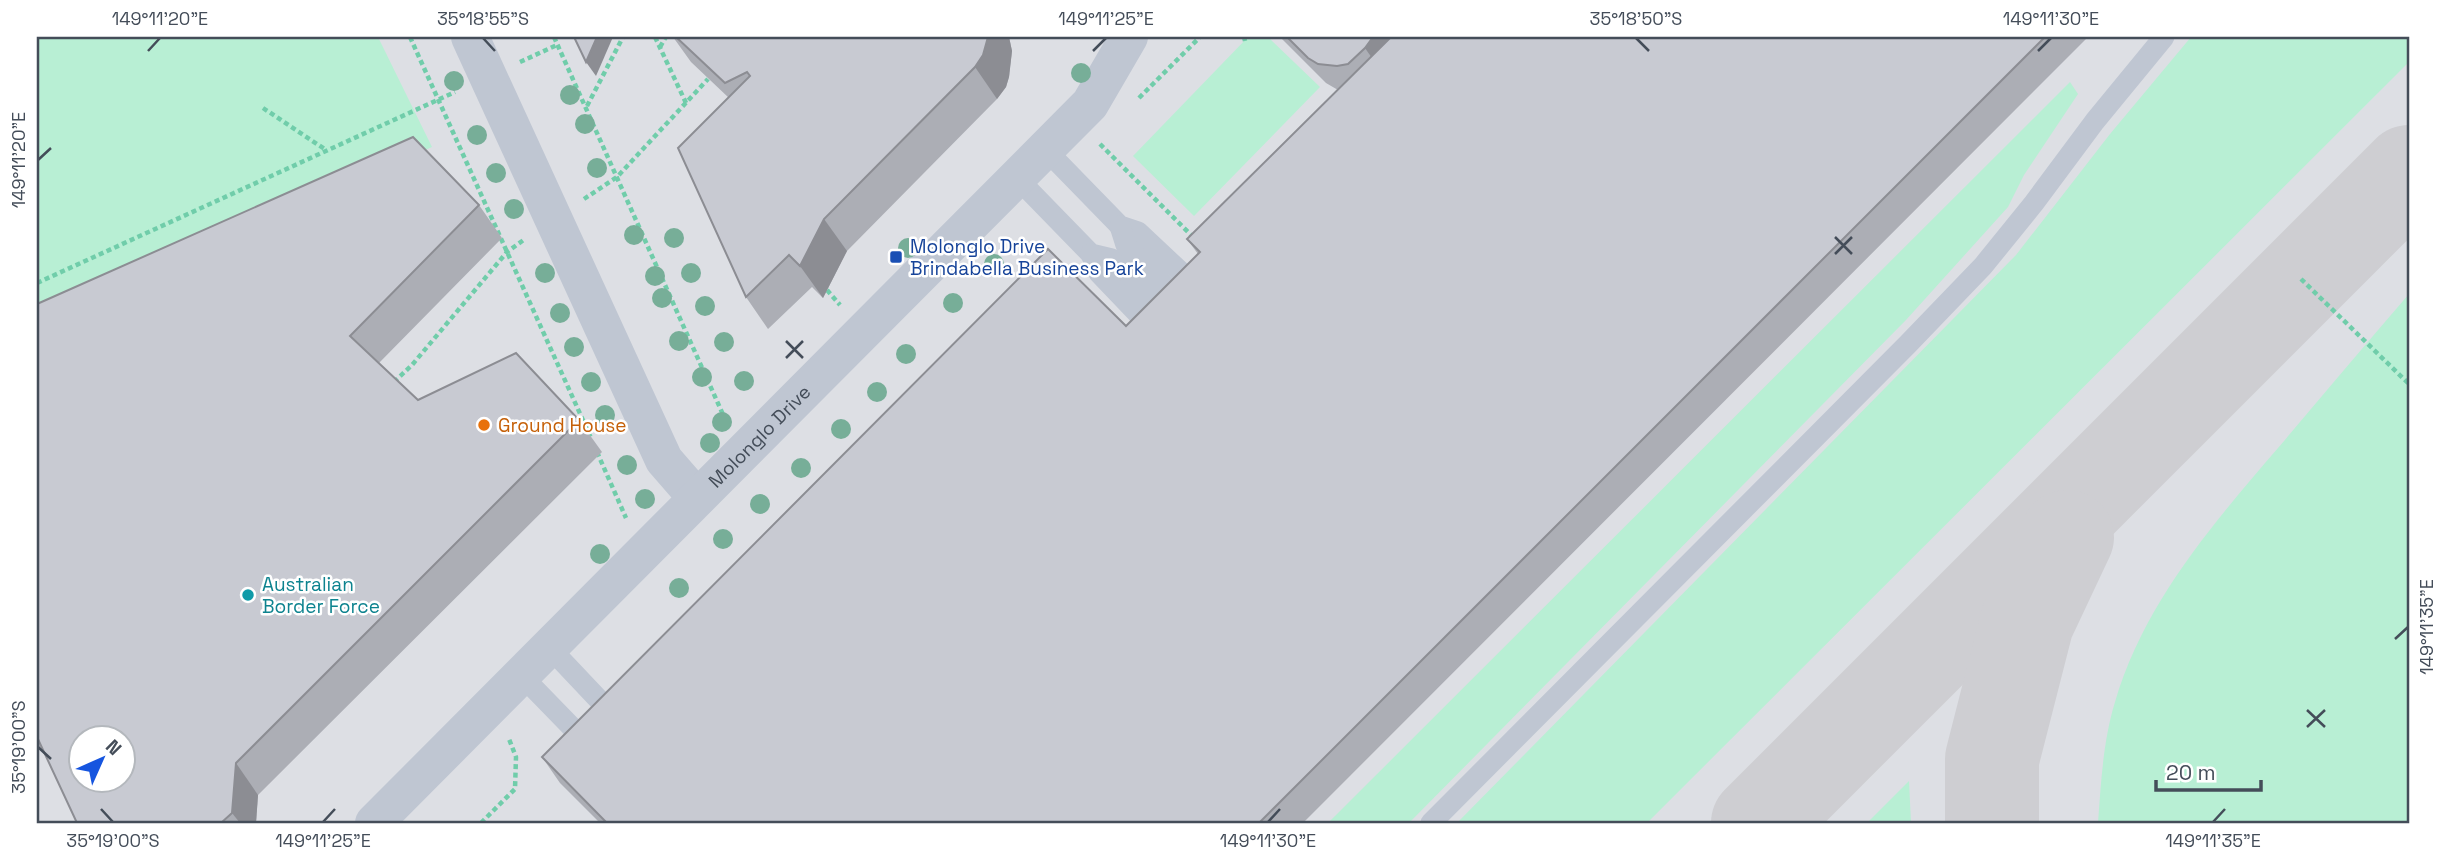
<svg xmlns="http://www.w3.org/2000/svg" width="2446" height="860" viewBox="0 0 2446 860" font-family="'Space Grotesk',sans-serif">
	<rect width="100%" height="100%" fill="#efecec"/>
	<path fill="#dddfe4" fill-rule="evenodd" d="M37 37H2409V823H37ZM80 738H122V780H80Z"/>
	<g fill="#b8efd4">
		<polygon points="37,37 378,37 432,147 38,319"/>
		<polygon points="1248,37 1268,37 1320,87 1194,216 1133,156"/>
		<polygon points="2191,37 2409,37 2409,62 1647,823 1457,823 2016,255 2110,134"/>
		<polygon points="2070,82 2078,94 2024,175 2008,207 1906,320 1409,823 1328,823"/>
		<path d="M2409 294V823H2098C2101 783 2103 741 2115 702 2144 603 2212 525 2278 448 2321 397 2365 345 2409 294Z"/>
		<polygon points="1909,781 1911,823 1867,823"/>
	</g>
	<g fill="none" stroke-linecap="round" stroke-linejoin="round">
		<g stroke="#ceced2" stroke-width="94">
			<polyline points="1758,823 2409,172"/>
			<polyline points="1992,823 1992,759 2027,622 2067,537"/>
		</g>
		<g stroke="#70cdaa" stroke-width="4.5" stroke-dasharray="5 3.5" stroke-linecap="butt">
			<polyline points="410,37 591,438"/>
			<polyline points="554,37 725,419"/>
			<polyline points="655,37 686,103"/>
			<polyline points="1244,37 1245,41"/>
			<polyline points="660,47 666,37"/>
			<polyline points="520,62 557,45"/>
			<polyline points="1139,98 1200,37"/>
			<polyline points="587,106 623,37"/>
			<polyline points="263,108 326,150"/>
			<polyline points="1100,144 1195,239"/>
			<polyline points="584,199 617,177 708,79"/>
			<polyline points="2301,279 2409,384"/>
			<polyline points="37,283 455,92"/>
			<polyline points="827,290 840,305"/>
			<polyline points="394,382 412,365 507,252 525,239"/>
			<polyline points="597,452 626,518"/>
			<polyline points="481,823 515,789 516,757 509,739"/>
		</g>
		<g stroke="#bfc6d2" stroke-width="21">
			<polyline points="1045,149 1120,226 1138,232 1185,276 1202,284"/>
			<polyline points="1017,178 1091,254 1112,259 1155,305 1173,319"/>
			<polyline points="1120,226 1126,245 1185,307"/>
			<polyline points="1091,254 1099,273 1142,318 1150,338"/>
			<polyline points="549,647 617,719"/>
			<polyline points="521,675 592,748"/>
			<polyline points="1431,823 1908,344 1983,266 2034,203 2095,121 2164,37"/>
		</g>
		<g stroke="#bfc6d2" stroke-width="38">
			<polyline points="470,37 664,460 697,498"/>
			<path id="s1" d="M374 823 1090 104 1129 37"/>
		</g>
	</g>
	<g fill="#77ae98">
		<circle cx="1081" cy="73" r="10"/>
		<circle cx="454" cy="81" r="10"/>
		<circle cx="570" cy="95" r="10"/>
		<circle cx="585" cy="124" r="10"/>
		<circle cx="477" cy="135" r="10"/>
		<circle cx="597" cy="168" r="10"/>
		<circle cx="496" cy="173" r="10"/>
		<circle cx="514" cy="209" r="10"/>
		<circle cx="634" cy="235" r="10"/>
		<circle cx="674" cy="238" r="10"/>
		<circle cx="908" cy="248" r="10"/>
		<circle cx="994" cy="264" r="10"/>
		<circle cx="545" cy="273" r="10"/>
		<circle cx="691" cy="273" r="10"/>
		<circle cx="655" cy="276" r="10"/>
		<circle cx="662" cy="298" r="10"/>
		<circle cx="953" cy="303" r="10"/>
		<circle cx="705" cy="306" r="10"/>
		<circle cx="560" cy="313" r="10"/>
		<circle cx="679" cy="341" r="10"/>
		<circle cx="724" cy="342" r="10"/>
		<circle cx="574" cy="347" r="10"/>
		<circle cx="906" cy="354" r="10"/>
		<circle cx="702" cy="377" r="10"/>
		<circle cx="744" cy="381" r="10"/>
		<circle cx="591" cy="382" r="10"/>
		<circle cx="877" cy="392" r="10"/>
		<circle cx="605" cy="415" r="10"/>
		<circle cx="722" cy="422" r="10"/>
		<circle cx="841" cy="429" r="10"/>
		<circle cx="710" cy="443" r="10"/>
		<circle cx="627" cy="465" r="10"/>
		<circle cx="801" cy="468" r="10"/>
		<circle cx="645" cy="499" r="10"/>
		<circle cx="760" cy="504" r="10"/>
		<circle cx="723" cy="539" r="10"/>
		<circle cx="600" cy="554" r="10"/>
		<circle cx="679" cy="588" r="10"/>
	</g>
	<g fill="#acaeb5">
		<polygon points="673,37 1009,37 1012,51 1009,77 1006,87 997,99 847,251 823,298 812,287 768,329 746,297 729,98 691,62"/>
		<polygon points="1280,37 2088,37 1303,823 600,823 560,783 542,757 1126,326 1198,254 1187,239 1338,90 1326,83"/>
		<polygon points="479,205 502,238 379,363 418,400 579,420 602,452 258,795 256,823 77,823 43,751 37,744 37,304"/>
	</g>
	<g fill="#8c8d93">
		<polygon points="597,37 613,37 596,76 586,62"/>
		<polygon points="988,37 1009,37 1012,51 1009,77 1006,87 997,99 975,67"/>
		<polygon points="1373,37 1407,37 1383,74 1365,48"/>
		<polygon points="824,219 847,251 823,298 800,266"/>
		<polygon points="236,763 258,795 256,823 240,823 232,813"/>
	</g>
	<g fill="#c8cad2" stroke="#8c8d93" stroke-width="2" fill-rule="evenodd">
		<polygon points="574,37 597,37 586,62"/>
		<polygon points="676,37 988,37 983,55 975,67 824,219 800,266 789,255 746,297 678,148 750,76 747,72 725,83"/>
		<polygon points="1287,37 1373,37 1365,48 1348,64 1337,66 1318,64 1308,58"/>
		<polygon points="1391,37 2045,37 1259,823 607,823 542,757 1048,249 1126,326 1200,252 1187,239"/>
		<path d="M413 137 479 205 350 336 418 400 516 353 579 420 236 763 232 813 221 823H77L37 737V304ZM80 738H122V780H80Z"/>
	</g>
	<path fill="none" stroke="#444d59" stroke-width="2.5" d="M483 38 495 51M1636 38 1649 51M148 51 160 38M1093 51 1106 38M2038 51 2051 38M38 160 51 148M1835 237 1852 254M1835 254 1852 237M786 341 803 358M786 358 803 341M2395 639 2408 627M2307 710 2325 727M2307 727 2325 710M38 747 51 759M101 809 113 822M323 822 335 809M1268 822 1280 809M2213 822 2225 809"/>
	<rect fill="#1a4fb4" stroke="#fff" stroke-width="2.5" x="889" y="250" width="14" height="14" rx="3.5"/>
	<circle fill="#e8710a" stroke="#fff" stroke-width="2.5" cx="484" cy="425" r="7"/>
	<circle fill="#0f9aa8" stroke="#fff" stroke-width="2.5" cx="248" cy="595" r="7"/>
	<g text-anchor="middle" stroke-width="5" stroke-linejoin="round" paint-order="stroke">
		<g font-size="19" fill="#164399" stroke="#fff" text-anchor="start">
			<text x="910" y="253">Molonglo Drive<tspan x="910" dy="22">Brindabella Business Park</tspan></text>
		</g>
		<g font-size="19" fill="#c56008" stroke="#fff" text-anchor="start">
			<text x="498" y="432">Ground House</text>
		</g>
		<g font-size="19" fill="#444d59" stroke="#fff">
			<text dy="7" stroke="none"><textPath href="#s1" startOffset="546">Molonglo Drive</textPath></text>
		</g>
		<g font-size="19" fill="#0d838f" stroke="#fff" text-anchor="start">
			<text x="262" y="591">Australian<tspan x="262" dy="22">Border Force</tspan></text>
		</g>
	</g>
	<rect width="2446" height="860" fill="none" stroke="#ffffff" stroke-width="77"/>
	<g transform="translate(102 759) rotate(45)"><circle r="33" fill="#ffffff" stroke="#b4b8bd" stroke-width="2"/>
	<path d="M0-5L12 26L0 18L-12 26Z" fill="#1655df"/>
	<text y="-10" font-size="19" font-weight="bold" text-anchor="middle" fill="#444d59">N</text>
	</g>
	<path d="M2156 780v10h105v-10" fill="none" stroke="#444d59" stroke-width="3.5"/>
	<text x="2166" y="780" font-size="21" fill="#444d59" stroke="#ffffff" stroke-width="5" paint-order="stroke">20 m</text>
	<rect x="38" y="38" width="2370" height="784" fill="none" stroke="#444d59" stroke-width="2.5"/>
	<g font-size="18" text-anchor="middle" fill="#444d59">
		<text x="160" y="25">149°11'20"E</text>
		<text x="483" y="25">35°18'55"S</text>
		<text x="1106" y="25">149°11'25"E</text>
		<text x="1636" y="25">35°18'50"S</text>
		<text x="2051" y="25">149°11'30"E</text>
		<text transform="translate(19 160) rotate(-90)" y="6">149°11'20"E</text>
		<text transform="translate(2427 627) rotate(-90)" y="6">149°11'35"E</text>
		<text transform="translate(19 747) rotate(-90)" y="6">35°19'00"S</text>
		<text x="113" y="847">35°19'00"S</text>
		<text x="323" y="847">149°11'25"E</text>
		<text x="1268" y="847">149°11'30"E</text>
		<text x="2213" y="847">149°11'35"E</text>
	</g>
</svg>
